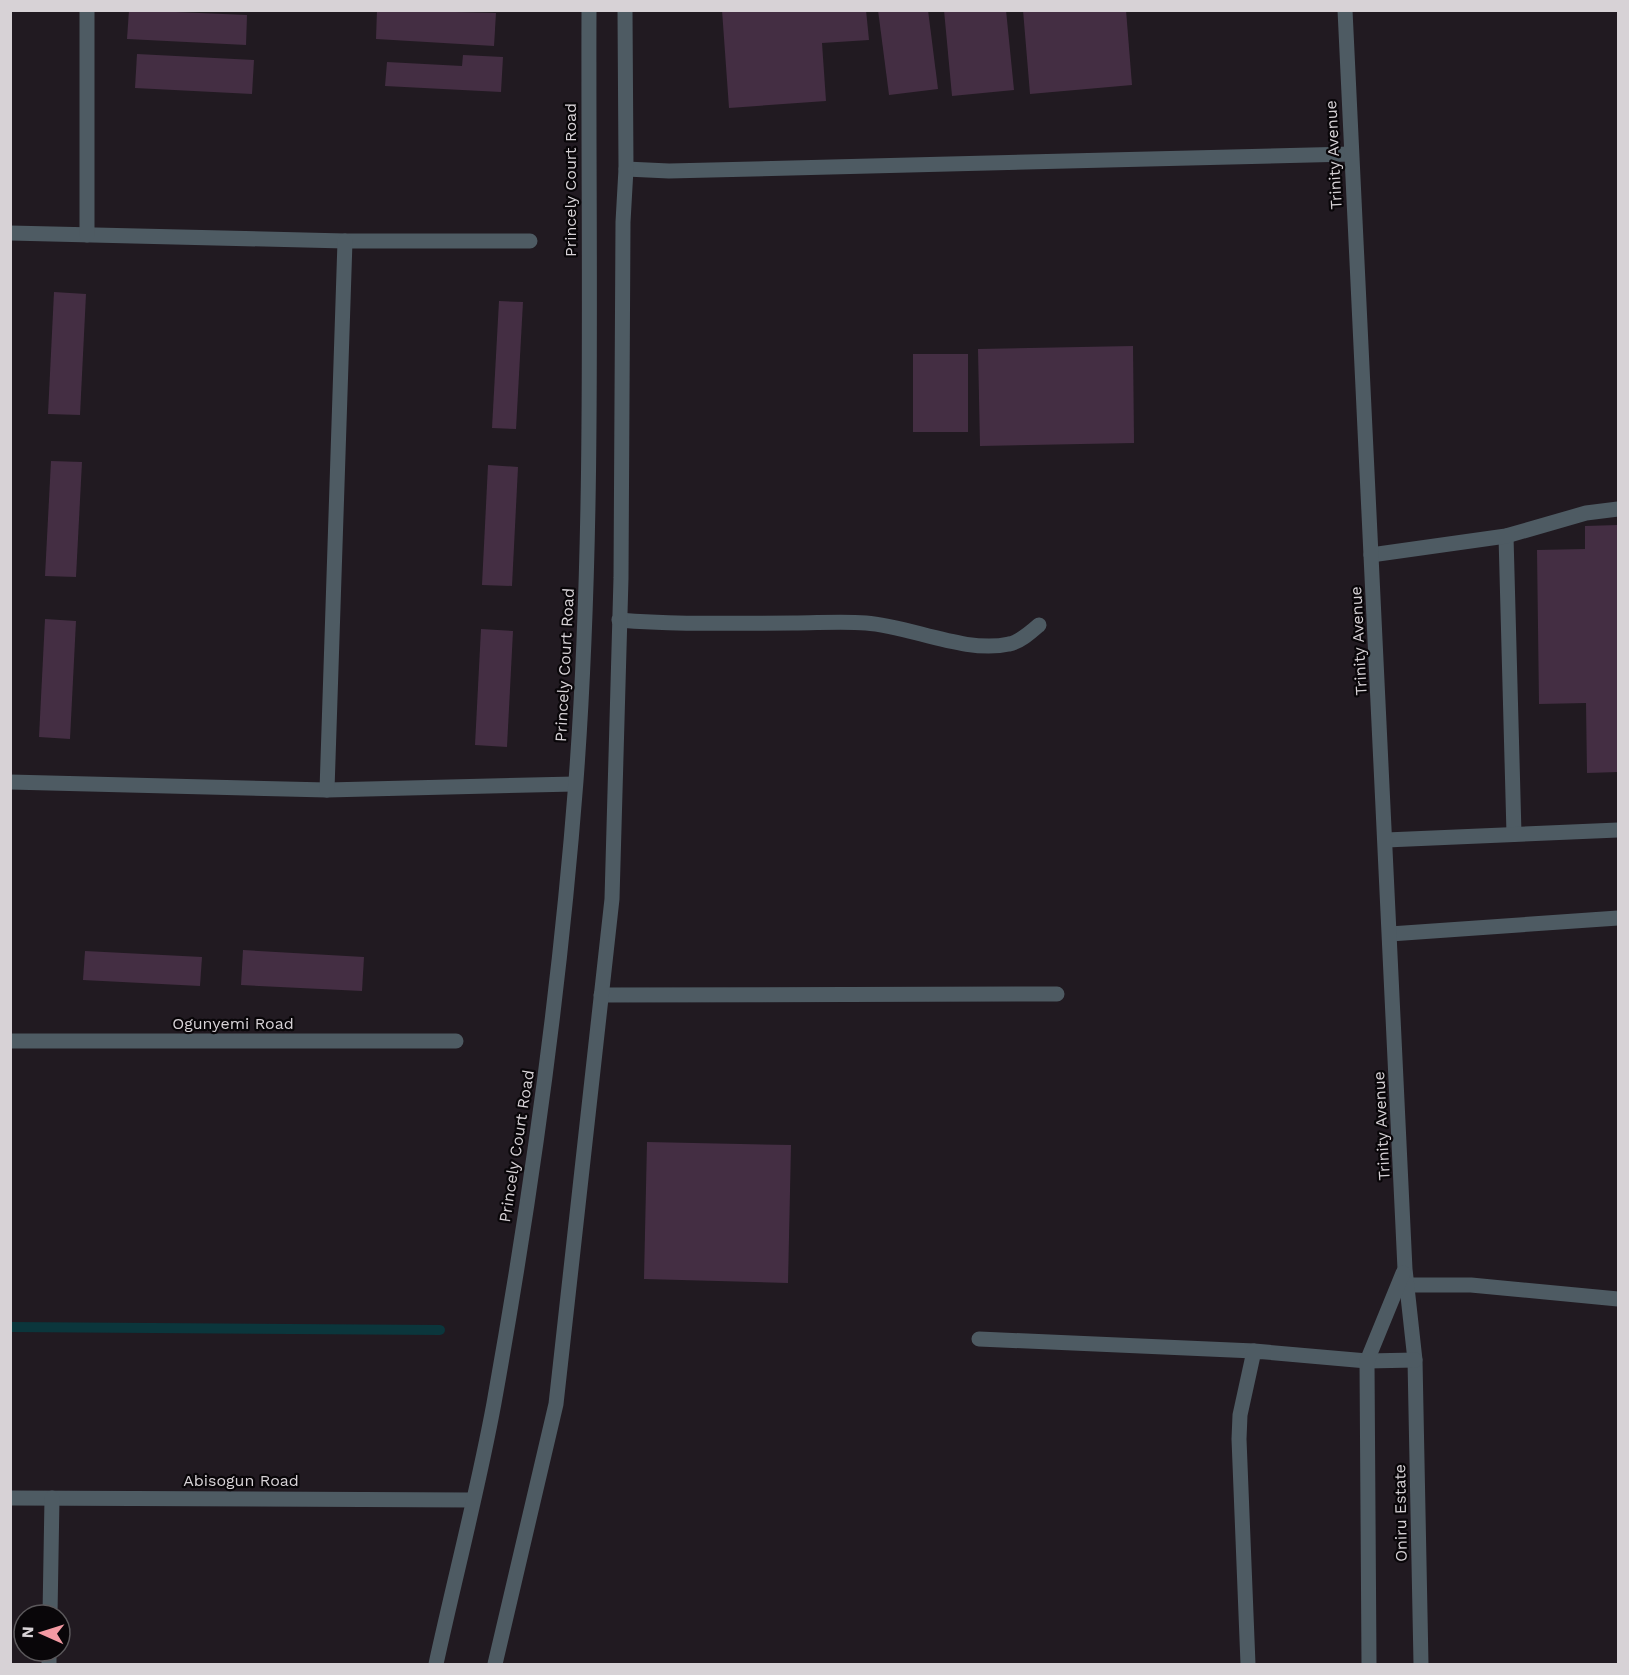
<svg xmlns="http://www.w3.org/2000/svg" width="1629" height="1675" viewBox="0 0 1629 1675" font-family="'Work Sans',sans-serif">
	<rect width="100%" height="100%" fill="#211a21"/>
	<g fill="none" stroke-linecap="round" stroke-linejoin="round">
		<polyline stroke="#0b363c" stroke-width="10" points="10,1327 440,1330"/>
	</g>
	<g fill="#442e43">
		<polygon points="129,10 247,15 246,45 127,39"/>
		<polygon points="377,10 496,13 494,46 376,39"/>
		<polygon points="722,10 866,10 869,40 822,43 826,101 729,108"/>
		<polygon points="878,10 928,10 938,89 889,95"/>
		<polygon points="944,10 1006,10 1014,90 952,96"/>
		<polygon points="1023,10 1126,10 1132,85 1030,94"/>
		<polygon points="137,54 254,60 252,94 135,88"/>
		<polygon points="463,55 503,57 501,92 385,86 387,62 462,66"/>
		<polygon points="54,292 86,294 80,415 48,414"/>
		<polygon points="499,301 523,302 516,429 492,428"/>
		<polygon points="1133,346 1134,443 980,446 978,349"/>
		<rect x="913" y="354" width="55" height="78"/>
		<polygon points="51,461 82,462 76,577 45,576"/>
		<polygon points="488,465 518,467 512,586 482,585"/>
		<polygon points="1618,525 1618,772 1587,773 1586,703 1539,704 1537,550 1585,549 1585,526"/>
		<polygon points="45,619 76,621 70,739 39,737"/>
		<polygon points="481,629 513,631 507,747 475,745"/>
		<polygon points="243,950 364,957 362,991 241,985"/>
		<polygon points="85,951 202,957 200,986 83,980"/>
		<polygon points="647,1142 791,1145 788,1283 644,1279"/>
	</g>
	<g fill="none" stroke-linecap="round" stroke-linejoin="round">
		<g stroke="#4e5b63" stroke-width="15">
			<polyline points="1506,536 1514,834"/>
			<polyline points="1371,555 1506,536 1586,513 1618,509"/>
			<path d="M619 620C677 625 735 623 793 623 817 623 842 621 866 623 910 626 966 654 1009 644 1020 642 1031 632 1039 625"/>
			<polyline points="1386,840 1618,830"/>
			<polyline points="1390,934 1618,918"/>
			<polyline points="601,995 1057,994"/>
			<polyline points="1406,1285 1471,1285 1618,1299"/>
			<polyline points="979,1339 1254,1351"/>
		</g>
		<g stroke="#4e5b63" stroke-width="15">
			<polyline points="626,169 669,171 1351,154"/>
			<polyline points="10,233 345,241 530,241"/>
			<polyline points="87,235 87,10"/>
			<polyline points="10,782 327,790 575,784"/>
			<polyline points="327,790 345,241"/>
			<polyline points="10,1041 456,1041"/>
			<polyline points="10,1498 471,1500"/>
			<polyline points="50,1615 52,1498"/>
			<polyline points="49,1664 49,1651"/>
			<polyline points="1248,1664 1239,1439 1240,1415 1254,1351 1367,1361"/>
		</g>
		<g stroke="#4e5b63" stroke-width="15">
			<polyline points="1345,10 1405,1269 1415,1360 1421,1664"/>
			<polyline points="1367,1361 1415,1360"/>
			<path d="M436 1664C455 1577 478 1490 494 1403 531 1197 560 989 576 781 595 525 588 267 589 10"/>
			<polyline points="495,1664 556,1404 612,899 621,578 623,222 626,169 625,10"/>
			<polyline points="1369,1664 1367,1361 1403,1273"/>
		</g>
	</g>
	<g text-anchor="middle" stroke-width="4.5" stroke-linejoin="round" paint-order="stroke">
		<g font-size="16" fill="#d7d2d6" stroke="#090609">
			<text transform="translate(1333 155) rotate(-93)" y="6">Trinity Avenue</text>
			<text transform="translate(570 180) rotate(-90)" y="6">Princely Court Road</text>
			<text transform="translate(1358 641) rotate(-93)" y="6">Trinity Avenue</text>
			<text transform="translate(564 665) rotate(-87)" y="6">Princely Court Road</text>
			<text x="233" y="1029">Ogunyemi Road</text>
			<text transform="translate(1381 1126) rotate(-93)" y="6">Trinity Avenue</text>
			<text transform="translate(516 1146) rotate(-81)" y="6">Princely Court Road</text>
			<text x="241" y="1486">Abisogun Road</text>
			<text transform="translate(1400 1513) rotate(-91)" y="6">Oniru Estate</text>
		</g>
	</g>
	<rect width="1629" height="1675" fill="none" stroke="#d7d2d6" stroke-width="24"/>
	<g transform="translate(42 1633) rotate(273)"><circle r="28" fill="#090609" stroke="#5b585b" stroke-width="1.5"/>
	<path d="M0-4.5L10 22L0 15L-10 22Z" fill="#f49aa3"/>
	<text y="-9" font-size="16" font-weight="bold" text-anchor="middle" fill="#d7d2d6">N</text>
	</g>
</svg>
